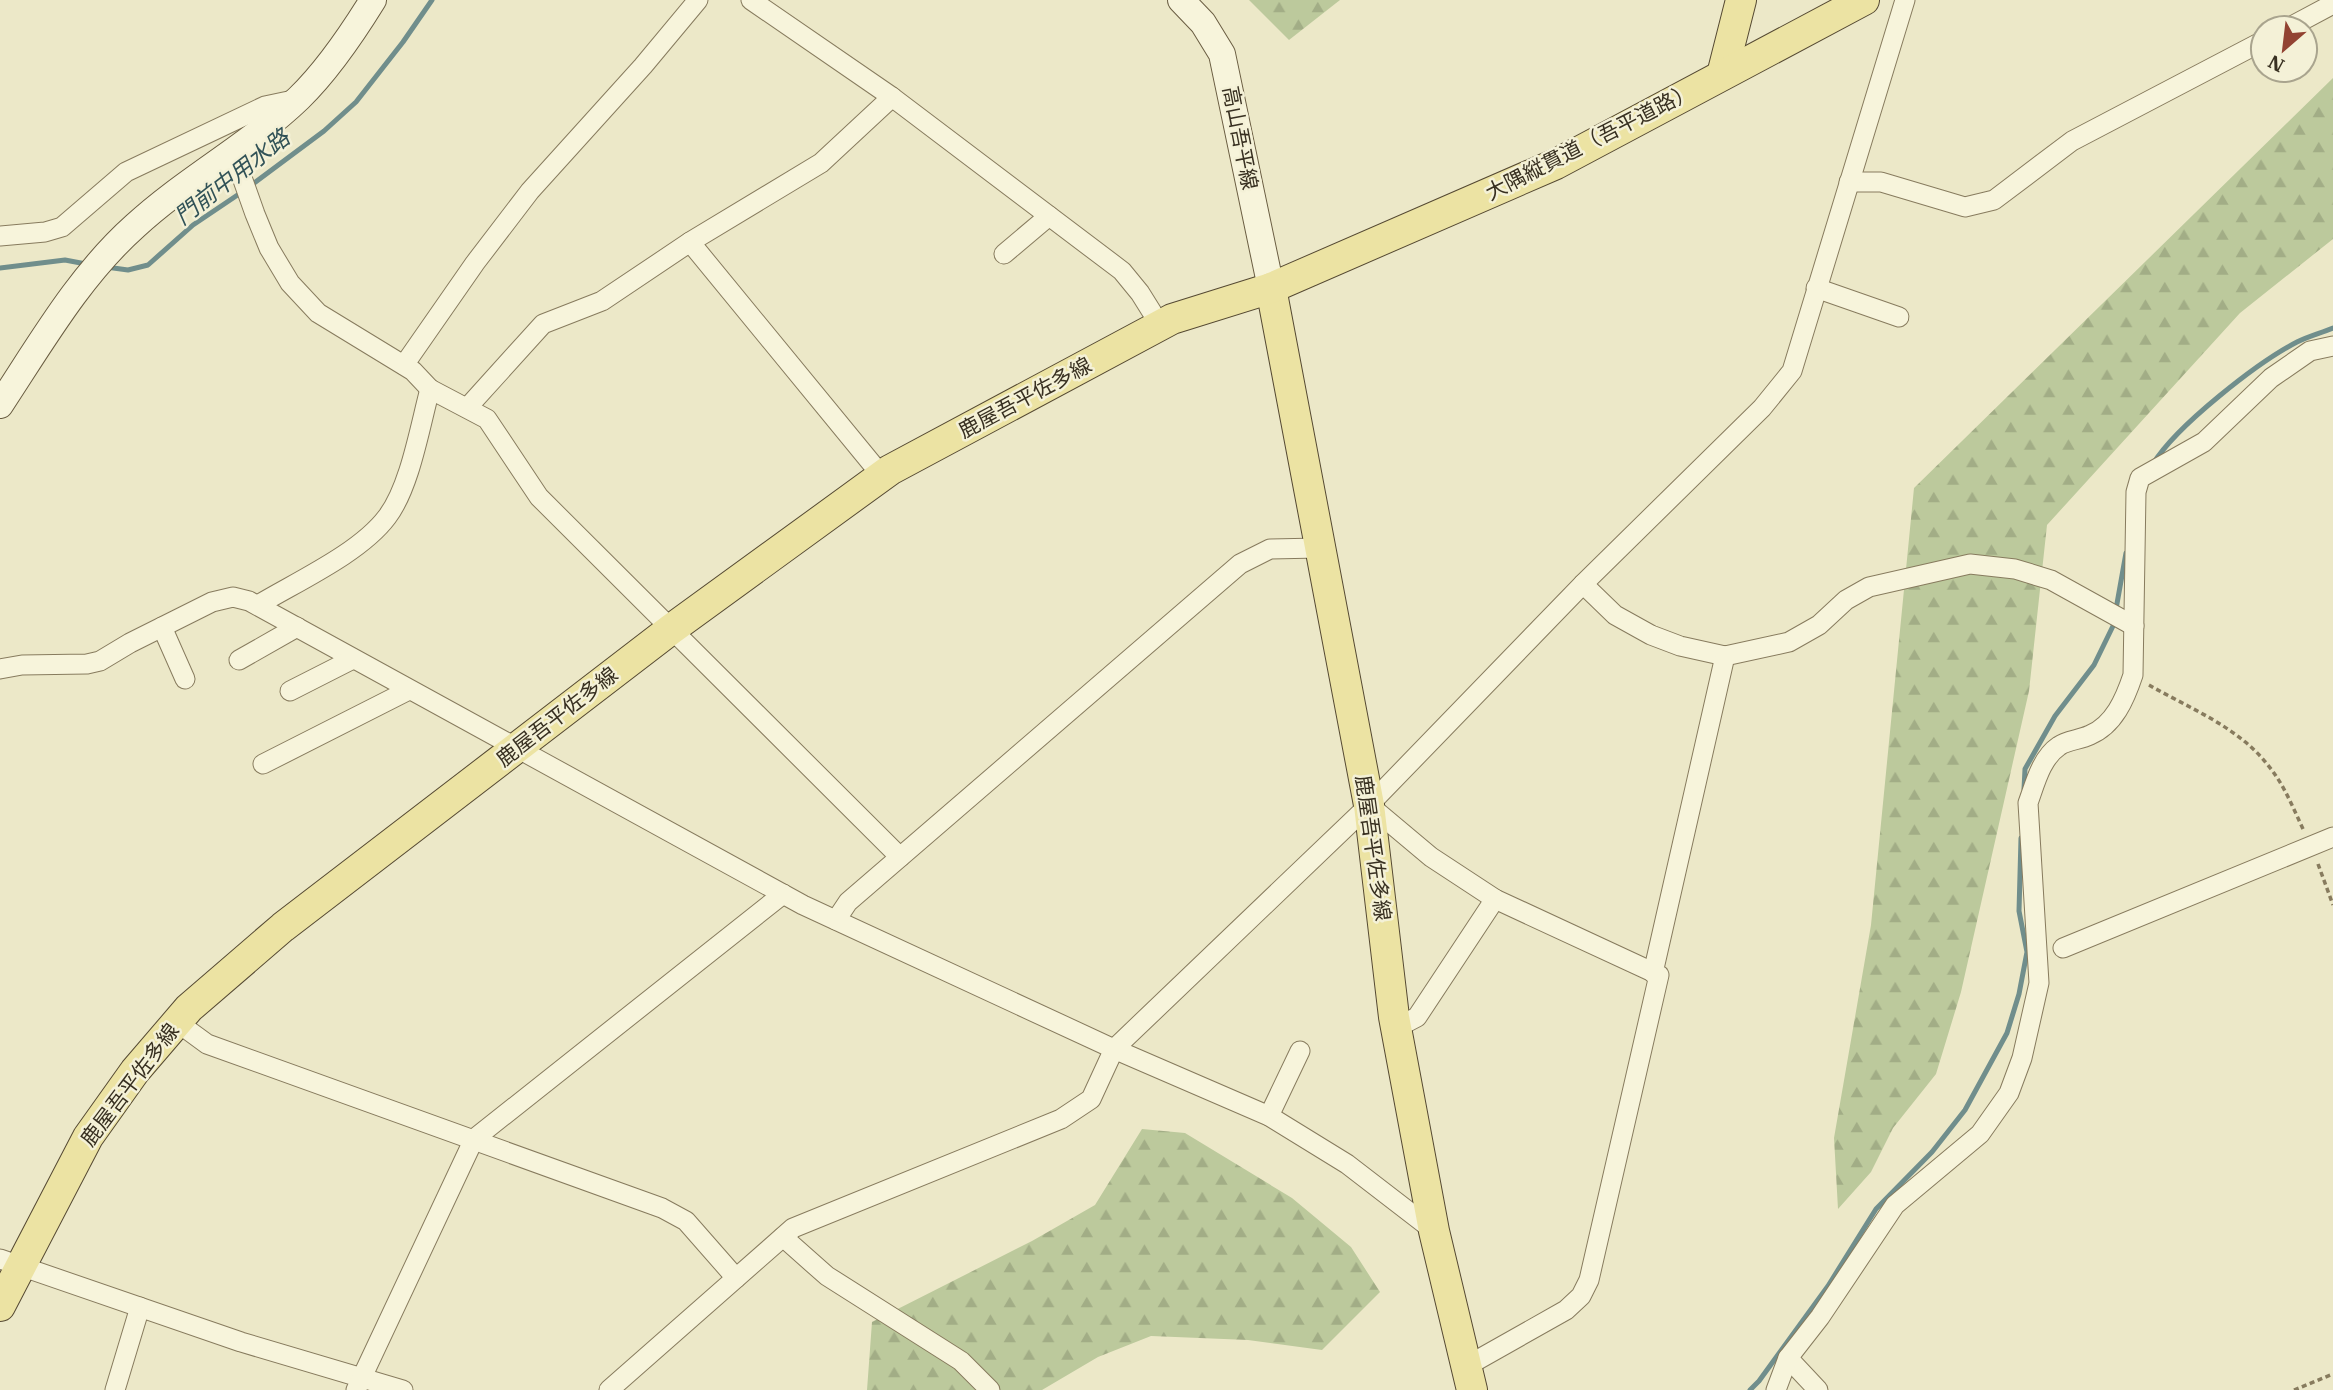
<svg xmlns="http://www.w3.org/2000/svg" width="2333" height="1390" viewBox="0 0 2333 1390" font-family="'IBM Plex Serif','Noto Sans JP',serif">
	<defs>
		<pattern id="forest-firs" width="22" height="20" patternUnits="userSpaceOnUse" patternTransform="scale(1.75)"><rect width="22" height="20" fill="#bcc99c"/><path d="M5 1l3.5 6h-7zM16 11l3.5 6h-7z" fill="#a2ad86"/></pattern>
	</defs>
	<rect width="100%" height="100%" fill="#ece8c8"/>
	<g fill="url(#forest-firs)">
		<polygon points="1249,0 1340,0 1289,40"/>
		<polygon points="2333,78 2333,239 2240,313 2047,525 2029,691 1961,992 1936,1074 1893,1128 1871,1172 1838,1209 1834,1138 1871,925 1914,488"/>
		<polygon points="1142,1129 1185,1133 1292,1198 1351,1247 1380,1292 1322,1350 1248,1340 1151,1336 1098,1357 1042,1390 867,1390 872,1322 1032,1241 1095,1205"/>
	</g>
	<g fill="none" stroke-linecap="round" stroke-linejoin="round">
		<g stroke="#708e8c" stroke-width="5">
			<polyline points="250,186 324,131 356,102 403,42 432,0"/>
			<polyline points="106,267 128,270 148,265 193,225 242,192"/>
			<polyline points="0,268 65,260 86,264"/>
			<path d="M2153 464C2176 426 2258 362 2297 342 2309 336 2321 333 2333 328"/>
			<polyline points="2024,789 2025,769 2055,716 2094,665 2113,626 2126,553"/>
			<polyline points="1750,1390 1759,1381 1828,1286 1876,1209 1932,1152 1965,1110 2007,1033 2019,994 2027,952 2019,911 2021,838"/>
		</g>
		<defs>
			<g id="street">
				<polyline points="751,0 892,97 1122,271 1140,293 1160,325"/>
				<polyline points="2288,28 2333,4"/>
				<polyline points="233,152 255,214 269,248 290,283 318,313 413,371 430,389 487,419 539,497 900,857"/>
				<polyline points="1849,182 1881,182 1965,207 1994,200 2072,141 2263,41"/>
				<polyline points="0,236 45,232 62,227 126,172 265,106 298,99"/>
				<polyline points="690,242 821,163 892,97"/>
				<polyline points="1004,254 1049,216"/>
				<polyline points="1816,288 1899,317"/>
				<polyline points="404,365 475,263 530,191 643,66 698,0"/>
				<polyline points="467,408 543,324 602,301 690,242 882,476"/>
				<polyline points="1583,584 1615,615 1651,635 1680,646 1725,656 1789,642 1819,625 1846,600 1869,587 1970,564 2015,569 2051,580 2134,626"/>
				<path d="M258 605C298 581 360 553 387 517 410 487 420 426 430 389"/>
				<polyline points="162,627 185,679"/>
				<polyline points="239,660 297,627"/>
				<polyline points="0,669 22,665 87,664 100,661 130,643 212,602 233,597 249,601 803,905 1114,1049 1269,1116 1347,1164 1434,1231"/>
				<polyline points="290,691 353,659"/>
				<polyline points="263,764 409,690"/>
				<polyline points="1369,805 1431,857 1495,899 1659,975 1589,1280 1581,1296 1566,1310 1465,1367"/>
				<polyline points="836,920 848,902 1240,564 1270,549 1319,548"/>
				<polyline points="2063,948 2333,837"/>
				<polyline points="1653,973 1725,656"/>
				<polyline points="177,1022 207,1044 662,1208 686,1221 736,1278"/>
				<polyline points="1396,1028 1417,1017 1495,899"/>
				<polyline points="1269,1116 1300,1051"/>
				<polyline points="783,1237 827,1276 961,1361 990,1390"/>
				<polyline points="0,1259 241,1342 403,1390"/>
				<polyline points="1788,1358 1818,1390"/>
				<polyline points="115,1390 140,1307"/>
				<polyline points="356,1390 474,1139 783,894"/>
				<polyline points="609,1390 793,1228 1061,1119 1091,1099 1114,1049 1369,805 1583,584 1762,408 1792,371 1905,0"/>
				<path d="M1776 1390 1788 1358 1820 1317 1895 1205 1980 1134 2009 1093 2022 1058 2039 983 2028 803C2035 784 2041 758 2059 746 2067 740 2080 740 2090 735 2114 725 2125 699 2133 675L2136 492 2140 478 2204 442 2271 378 2310 351 2333 346"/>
			</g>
			<g id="secondary">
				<polyline points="1181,0 1203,23 1222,54 1271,288"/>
				<path d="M0 405C41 343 79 276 135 226 186 179 249 146 299 98 328 70 352 34 373 0"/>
			</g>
			<g id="primary">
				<polyline points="1722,75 1741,0"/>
				<polyline points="1271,288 1369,805 1394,1017 1434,1231 1472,1390"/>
				<polyline points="0,1306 88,1137 135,1071 189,1008 283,927 670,630 890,470 1172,319 1271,288 1556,164 1864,0"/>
			</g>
		</defs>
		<use href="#street" stroke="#877b5e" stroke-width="21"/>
		<use href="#secondary" stroke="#695c41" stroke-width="28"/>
		<use href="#primary" stroke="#554932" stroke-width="32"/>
		<g stroke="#877b5e" stroke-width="3.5" stroke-dasharray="5 3.5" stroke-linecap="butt">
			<path d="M2149 685C2189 708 2238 727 2267 764 2284 784 2293 808 2304 831"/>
			<polyline points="2318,864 2333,905"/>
			<polyline points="2294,1390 2333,1374"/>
		</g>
		<use href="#street" stroke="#f7f4db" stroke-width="19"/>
		<use href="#secondary" stroke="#f7f4db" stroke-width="26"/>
		<use href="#primary" stroke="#ece3a3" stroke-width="30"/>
	</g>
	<g text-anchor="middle" stroke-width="5" stroke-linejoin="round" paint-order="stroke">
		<g font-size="21" fill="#383021" stroke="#f4f1d7">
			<text transform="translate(1240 138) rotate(79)" y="7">高山吾平線</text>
			<text transform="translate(1590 142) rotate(-27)" y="7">大隅縦貫道（吾平道路）</text>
			<text transform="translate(1025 398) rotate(-28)" y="7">鹿屋吾平佐多線</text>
			<text transform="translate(557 717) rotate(-38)" y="7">鹿屋吾平佐多線</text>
			<text transform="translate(1373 848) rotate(82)" y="7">鹿屋吾平佐多線</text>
			<text transform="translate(130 1085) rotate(-53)" y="7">鹿屋吾平佐多線</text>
		</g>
		<g font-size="23" font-style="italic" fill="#315257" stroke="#f4f1d7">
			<text transform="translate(232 177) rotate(-38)" y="8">門前中用水路</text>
		</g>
	</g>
	<g transform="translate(2284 49) rotate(208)"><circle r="33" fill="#f4f1d7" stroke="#a9a48e" stroke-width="2"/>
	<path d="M0-5L12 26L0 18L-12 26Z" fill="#924332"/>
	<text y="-10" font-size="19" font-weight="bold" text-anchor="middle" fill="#383021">N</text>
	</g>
</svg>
